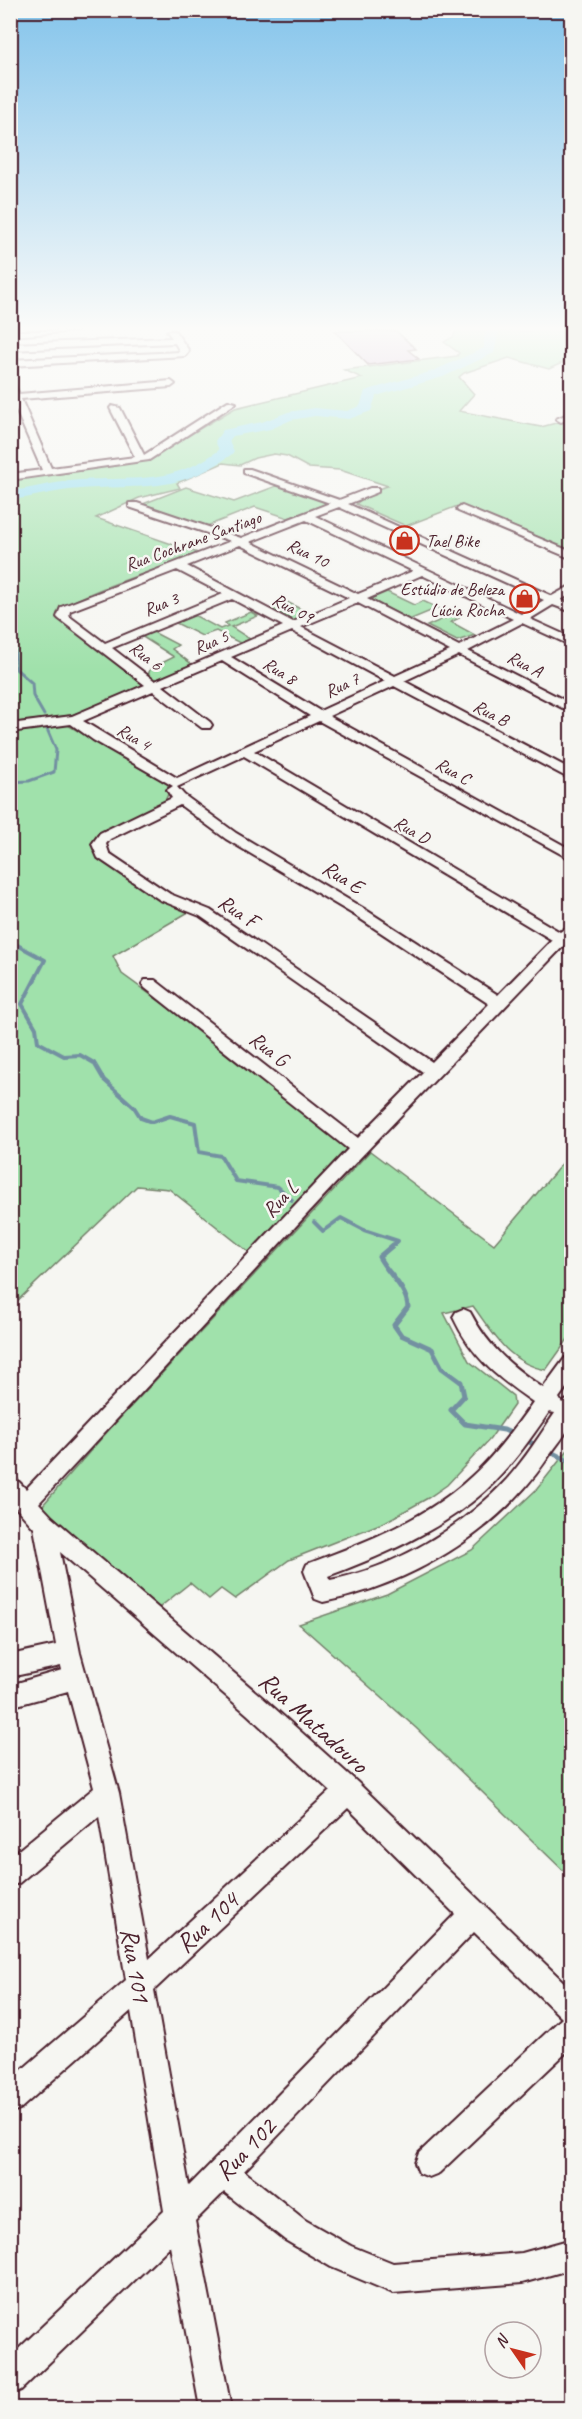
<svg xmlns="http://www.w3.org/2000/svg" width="582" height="2419" viewBox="0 0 582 2419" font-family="Caveat,sans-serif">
	<rect width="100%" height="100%" fill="#f6f6f2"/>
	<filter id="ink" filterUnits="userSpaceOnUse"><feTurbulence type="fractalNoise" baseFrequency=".0167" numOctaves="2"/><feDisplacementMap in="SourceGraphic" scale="12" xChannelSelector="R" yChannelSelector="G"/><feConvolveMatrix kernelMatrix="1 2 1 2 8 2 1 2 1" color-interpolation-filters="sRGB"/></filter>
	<g filter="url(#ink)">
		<g fill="#a0e1ab" stroke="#75806b" stroke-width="1.5">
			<path d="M456 331H571V359L549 369 509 358 464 373 459 377 474 394 459 411 541 427 571 419V550L460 505 406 526 356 504 374 490 388 486 340 470 309 468 287 456 274 454 255 458 240 465 223 463 177 483 180 488 139 498 96 518 201 554C176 563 68 596 58 613L60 618 141 682 143 687 72 715 11 723 10 480 147 460 235 408 362 378 344 370 457 356 459 353 444 342 453 337Z"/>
			<polygon points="279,485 333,501 288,518 255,507 207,526 143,504 186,487 234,502"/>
			<polygon points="387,592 414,605 423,601 438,608 409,620 370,599"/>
			<polygon points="287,602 312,615 291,623 266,611"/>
			<polygon points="251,612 258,616 231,627 250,639 240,643 216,631 202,636 176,623 194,615 220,629 228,626 225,623"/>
			<polygon points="452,615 459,618 451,622 475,635 457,641 427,626"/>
			<polygon points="153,632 178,645 172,649 193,665 153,681 148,676 150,669 174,657 141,636"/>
			<polygon points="62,724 68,725 168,784 169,792 165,801 97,835 91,845 166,899 192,910 113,956 122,974 358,1145 255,1257 169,1189 137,1186 11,1307 11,732"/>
			<path d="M370 1151 494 1244 571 1153V1335L546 1370C509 1364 493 1333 473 1306L444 1313 469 1361 513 1396 514 1405 490 1439 447 1485 428 1498 385 1522 289 1560 235 1599 221 1589 209 1599 190 1583 155 1611 42 1506 107 1432Z"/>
			<polygon points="571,1446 571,1878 416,1728 299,1624 387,1594 472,1550 537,1489"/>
		</g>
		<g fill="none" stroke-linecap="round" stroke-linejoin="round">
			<g stroke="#7390a1" stroke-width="3">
				<polyline points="10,640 15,650 16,669 32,683 33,696 44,715"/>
				<polyline points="10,782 29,781 54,772 56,750 47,729"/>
			</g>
			<g stroke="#7390a1" stroke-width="4">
				<polyline points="10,941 45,960 22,1004 36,1028 38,1042 64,1056 80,1055 94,1063 104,1080 134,1107 141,1118 152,1122 170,1116 195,1123 199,1152 221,1156 236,1181 278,1187 292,1200"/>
				<polyline points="314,1222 323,1231 341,1218 364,1230 398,1241 391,1247"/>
			</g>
			<g stroke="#7390a1" stroke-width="5">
				<path d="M393 1245 379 1257C387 1273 407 1288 408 1307L394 1325 401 1335 432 1349 442 1368 461 1382 464 1396 451 1410 465 1424 504 1430 515 1435"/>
				<polyline points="523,1439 540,1447"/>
				<polyline points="547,1450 572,1463"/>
			</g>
			<path fill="#8fdcef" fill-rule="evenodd" d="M487 331H499L494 353 443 377 376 396 371 411 349 419 315 416 291 420 271 429 233 436 229 441 234 451 232 454C176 497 134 483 69 490 50 492 30 498 10 500V491C30 489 50 483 69 481 128 475 168 488 219 450L215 441 223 430 262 422 288 412 315 408 347 411 360 406 365 391 433 371 484 348V337Z"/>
		</g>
		<polygon fill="#cfaad3" stroke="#4a1f2b" stroke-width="1.5" points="335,331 396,331 416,349 408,350 419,359 368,365"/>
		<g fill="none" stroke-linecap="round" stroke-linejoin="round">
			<defs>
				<g id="minor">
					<polygon points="10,331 78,331 10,336"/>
					<polygon points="167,331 175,331 189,351 185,356 10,366 10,360 180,352 175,343 10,350 10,344 172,338"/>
					<polygon points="10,381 14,384 19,394 171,381 175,384 171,387 21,399 51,468 135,457 110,408 112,406 120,408 144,455 228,401 236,403 149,460 10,480 10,474 42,470 10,396"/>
					<polygon points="572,412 572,418 561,422 556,419"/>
					<path d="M244 469H250L339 500 370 488H378V492L348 504 552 596 572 585V593L561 600 572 605V612L553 605 530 619 572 638V646L522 623 468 651 572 704V713L459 655 404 681 572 770V780L394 686 329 716 572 850V860L319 721 254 751 560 932 572 924V937L334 1185 39 1503 52 1517 263 1698 357 1782 572 1990V2047L439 2173 429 2177 419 2173 415 2163 419 2153 562 2018 474 1932 244 2171 305 2220 351 2246 393 2263 522 2253 572 2239V2269L522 2283 393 2293 331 2267 285 2240 224 2192 195 2221 231 2408H200L170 2246 21 2390 10 2394V2357L164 2211 131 2011 20 2109 10 2113V2080L126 1980 99 1816 19 1883 10 1886V1857L94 1788 68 1691 10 1707V1685L62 1670 61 1666 10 1677V1655L56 1645 34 1528 10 1501V1477L17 1480 26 1489 348 1149 145 988 142 984 145 980H155L358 1138 423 1072 200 916 160 900 98 858 92 844 100 833 172 798 167 790 173 786 93 740 71 724 10 732V724L72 716 145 685 59 619 57 617 61 607 231 541 129 507V503H137L241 538 330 503 244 473ZM339 507 544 600 521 614 315 516ZM306 520 413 571 358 594 250 542ZM240 545 349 598 293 622 187 566ZM177 570 223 594 105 643 69 616 70 611ZM422 575 513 619 459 646 367 599ZM232 599 283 626 155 681 112 648ZM358 603 450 651 395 676 301 627ZM292 631 385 681 320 711 231 657ZM222 661 310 716 177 778 83 721 153 691 202 728H210L212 725 210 722 163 686ZM244 756 552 940 498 995 366 910 236 833 184 795 177 787ZM180 805 226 839 356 916 489 1004 432 1062 210 910 170 894 109 853 106 844 110 839ZM60 1552 247 1714 330 1791 149 1959 119 1793 80 1653ZM348 1808 455 1914 189 2186 154 1990Z"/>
					<polygon points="462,506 572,552 572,559 458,511 457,509"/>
					<path d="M463 1309 470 1312C489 1348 510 1365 543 1388L565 1358 572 1356V1380L559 1398 562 1403 572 1397C572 1404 573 1413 572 1420 569 1432 554 1448 547 1459 497 1533 410 1585 323 1602L315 1599 304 1571 307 1564C366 1542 425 1520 472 1476 496 1454 515 1428 533 1402 497 1377 472 1358 453 1317L456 1312ZM549 1412 555 1413C540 1435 525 1459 507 1479 462 1528 394 1568 330 1580L328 1576C384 1555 440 1531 485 1491 510 1468 530 1440 549 1412Z"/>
				</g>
			</defs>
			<use href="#minor" stroke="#4a1f2b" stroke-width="4"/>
			<use href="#minor" fill="#f6f6f2" fill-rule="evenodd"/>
		</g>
	</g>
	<linearGradient id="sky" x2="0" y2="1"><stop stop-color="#84c4eb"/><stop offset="0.49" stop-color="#fbfbf9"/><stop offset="1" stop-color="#fbfbf9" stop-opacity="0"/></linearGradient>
	<rect width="582" height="670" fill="url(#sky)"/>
	<defs>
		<symbol id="shop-ring" viewBox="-11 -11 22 22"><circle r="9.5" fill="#f6f6f2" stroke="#c8321e" stroke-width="1.5"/><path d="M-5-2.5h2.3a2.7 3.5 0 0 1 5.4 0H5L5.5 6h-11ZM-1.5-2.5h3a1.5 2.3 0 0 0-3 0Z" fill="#c8321e"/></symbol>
	</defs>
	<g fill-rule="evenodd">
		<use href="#shop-ring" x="388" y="524" width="33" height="33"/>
		<use href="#shop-ring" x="508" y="582" width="33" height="33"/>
	</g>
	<g text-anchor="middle" stroke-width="5" stroke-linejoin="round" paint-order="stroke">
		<g font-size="18" fill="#4a1f2b" stroke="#f6f6f2">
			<text transform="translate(193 541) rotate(-20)" y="6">Rua Cochrane Santiago</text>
			<text transform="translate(308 553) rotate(26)" y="6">Rua 10</text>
			<text transform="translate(161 604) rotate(-22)" y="6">Rua 3</text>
			<text transform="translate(293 608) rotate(28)" y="6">Rua 09</text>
			<text transform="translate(211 642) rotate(-23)" y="6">Rua 5</text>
			<text transform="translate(146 656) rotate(38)" y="6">Rua 6</text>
			<text transform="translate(525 664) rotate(28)" y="6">Rua A</text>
			<text transform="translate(280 671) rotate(32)" y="6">Rua 8</text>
			<text transform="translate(342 685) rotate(-25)" y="6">Rua 7</text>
			<text transform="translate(491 713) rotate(28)" y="6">Rua B</text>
			<text transform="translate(134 737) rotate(30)" y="6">Rua 4</text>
			<text transform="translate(453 771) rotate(29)" y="6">Rua C</text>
			<text transform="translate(412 830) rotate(30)" y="6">Rua D</text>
		</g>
		<g font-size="18" fill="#4a1f2b" stroke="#f6f6f2" text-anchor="start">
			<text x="426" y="547">Tael Bike</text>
			<text x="504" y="595" text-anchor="end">Estúdio de Beleza<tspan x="504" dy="21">Lúcia Rocha</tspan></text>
		</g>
		<g font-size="21" fill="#4a1f2b" stroke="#f6f6f2">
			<text transform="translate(343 877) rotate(32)" y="7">Rua E</text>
			<text transform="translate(238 911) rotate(34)" y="7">Rua F</text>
			<text transform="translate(269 1049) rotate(38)" y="7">Rua G</text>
			<text transform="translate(280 1199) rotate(-47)" y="7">Rua L</text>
		</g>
		<g font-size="26" fill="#4a1f2b" stroke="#f6f6f2">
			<text transform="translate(314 1722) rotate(42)" y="9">Rua Matadouro</text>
			<text transform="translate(207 1922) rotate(-43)" y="9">Rua 104</text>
			<text transform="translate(136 1965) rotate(80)" y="9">Rua 101</text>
			<text transform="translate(245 2149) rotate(-46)" y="9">Rua 102</text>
		</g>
	</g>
	<rect width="582" height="2419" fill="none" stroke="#f6f6f2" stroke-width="36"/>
	<rect x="18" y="18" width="546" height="2383" fill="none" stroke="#4a1f2b" stroke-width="2" filter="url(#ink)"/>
	<g transform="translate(513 2350) rotate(305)"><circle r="28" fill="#f6f6f2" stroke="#b1a0a2" stroke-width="1.5"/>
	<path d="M0-4.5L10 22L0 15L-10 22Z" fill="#c8321e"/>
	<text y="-9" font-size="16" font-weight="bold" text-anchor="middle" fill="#4a1f2b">N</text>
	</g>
</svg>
